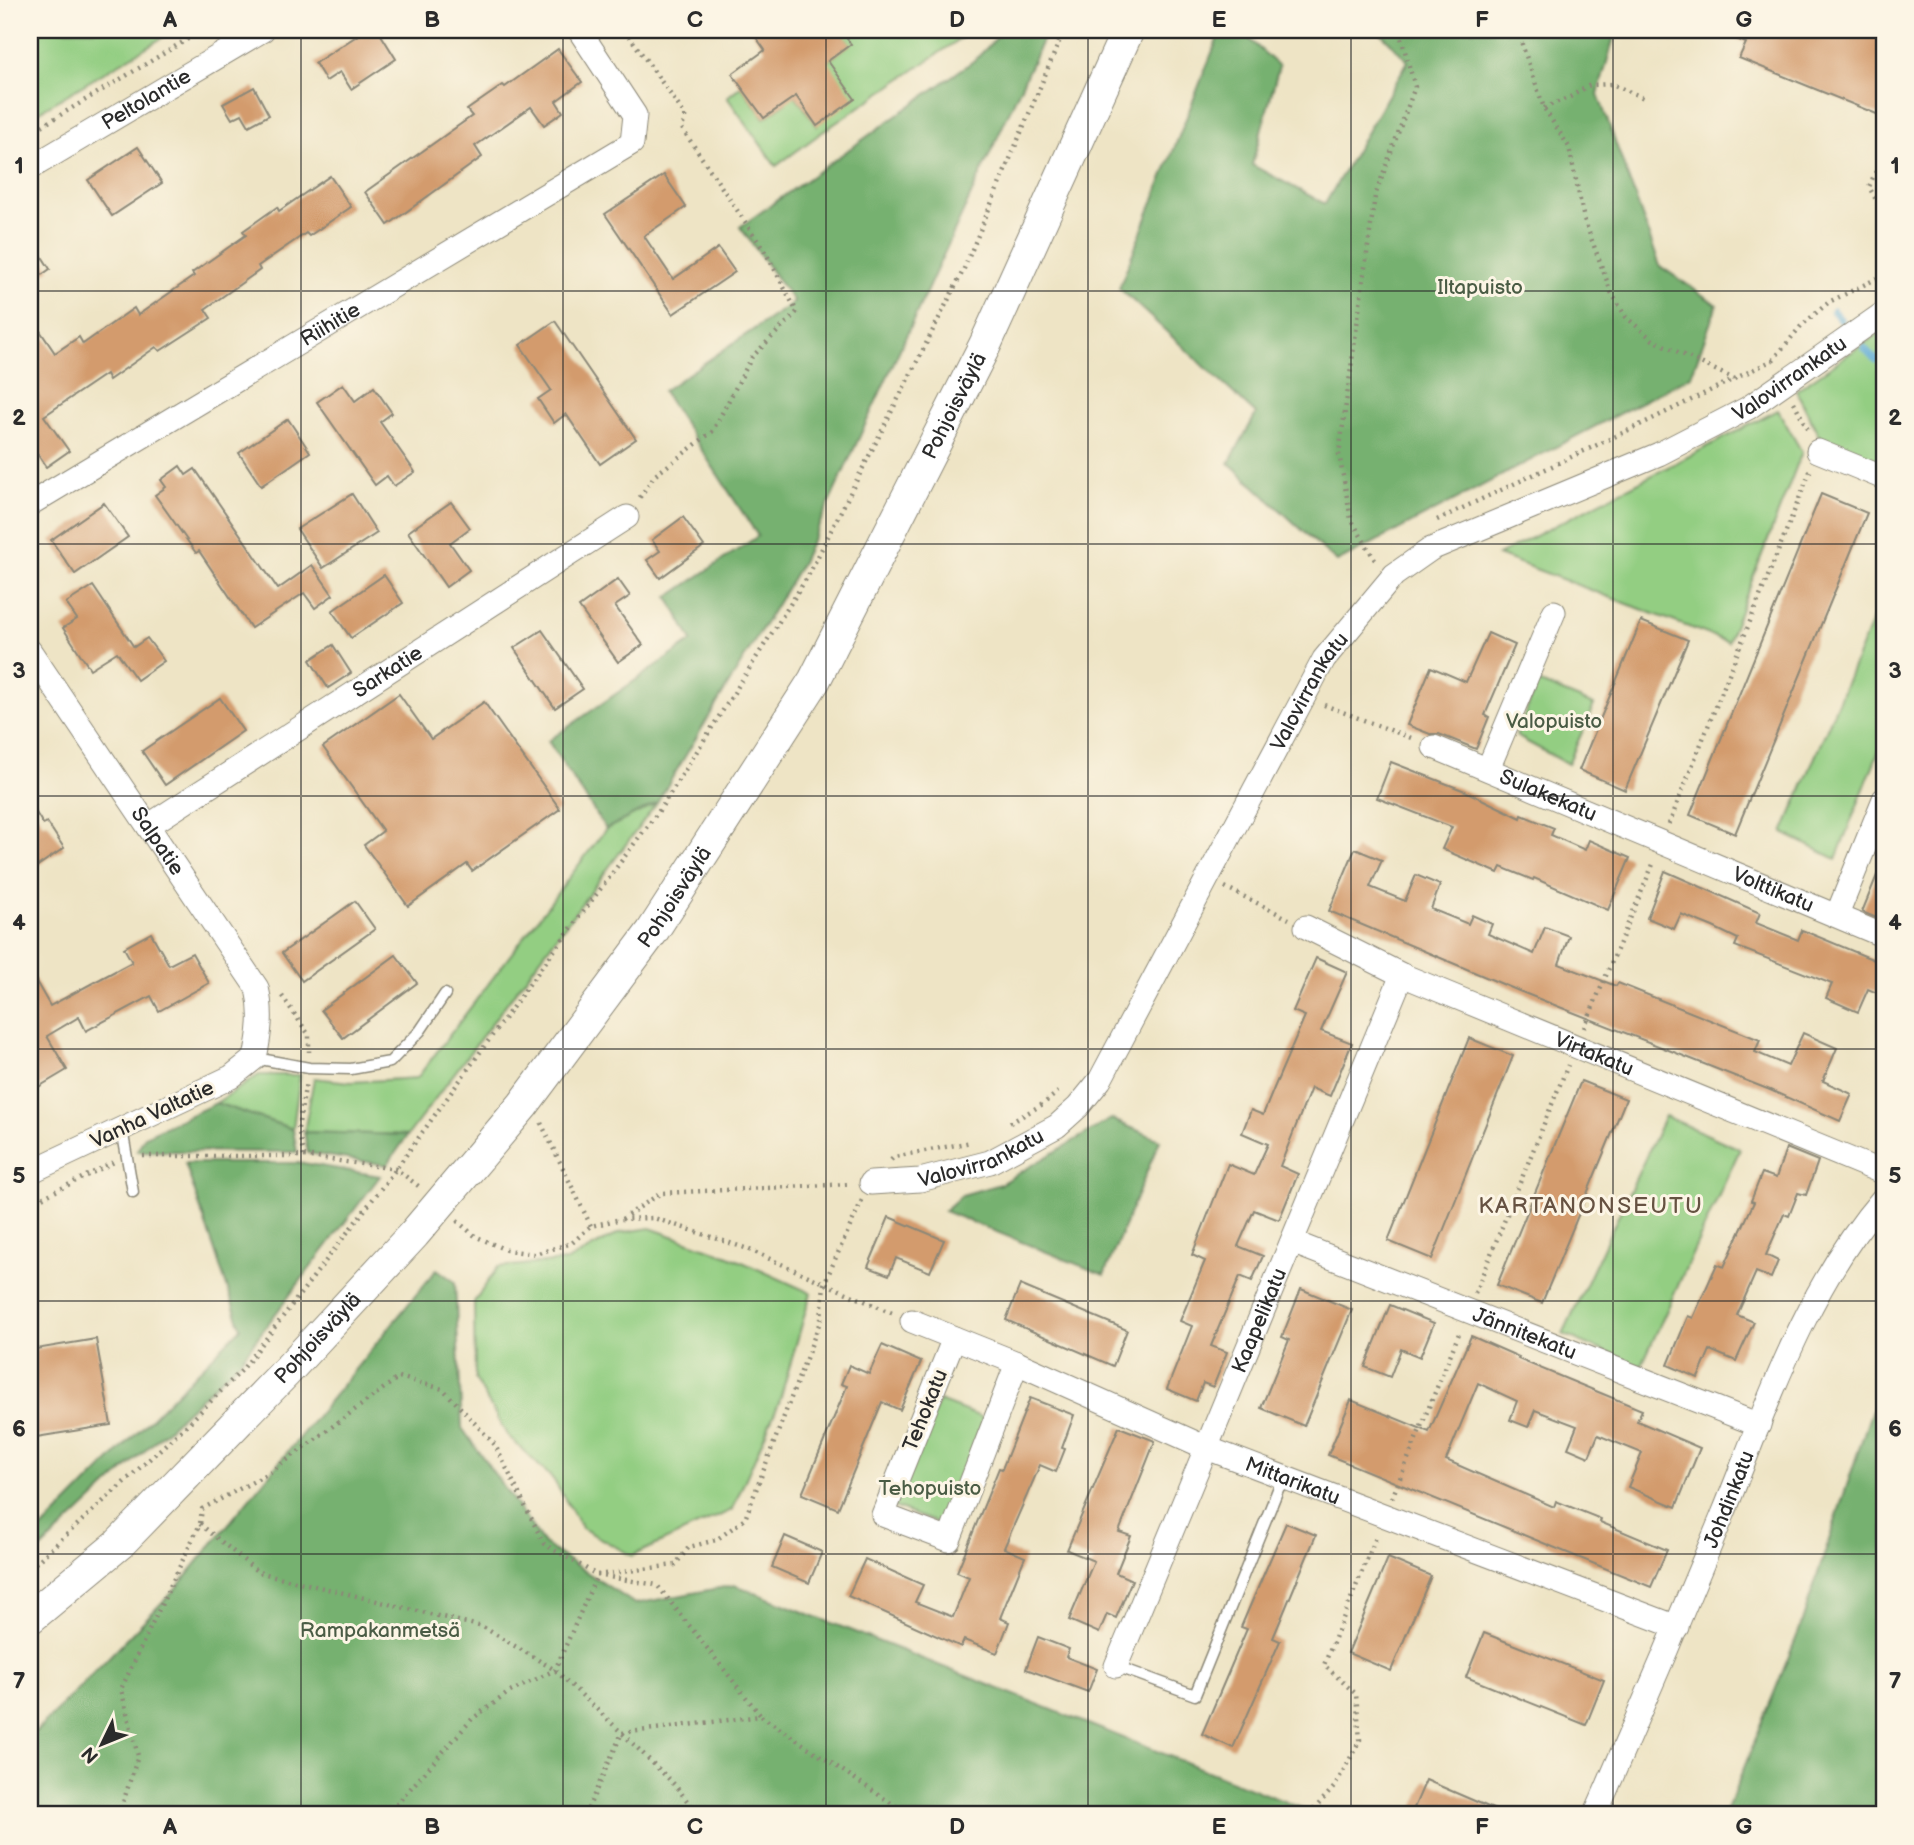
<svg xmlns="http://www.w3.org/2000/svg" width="1914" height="1845" viewBox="0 0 1914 1845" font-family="'Balsamiq Sans',sans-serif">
	<rect width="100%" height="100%" fill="#fcf5e5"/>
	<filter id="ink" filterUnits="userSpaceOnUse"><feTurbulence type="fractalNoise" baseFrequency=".0143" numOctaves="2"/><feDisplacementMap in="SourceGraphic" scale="14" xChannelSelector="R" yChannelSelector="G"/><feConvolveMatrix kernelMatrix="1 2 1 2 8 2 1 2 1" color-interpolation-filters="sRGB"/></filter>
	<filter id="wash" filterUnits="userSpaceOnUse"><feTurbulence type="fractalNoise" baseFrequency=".00686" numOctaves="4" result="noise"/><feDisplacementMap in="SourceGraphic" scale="28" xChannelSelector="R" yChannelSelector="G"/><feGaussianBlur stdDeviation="1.57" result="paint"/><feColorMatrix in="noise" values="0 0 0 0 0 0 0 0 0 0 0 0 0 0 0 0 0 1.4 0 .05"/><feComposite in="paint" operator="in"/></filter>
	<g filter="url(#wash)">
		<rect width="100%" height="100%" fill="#eee4c5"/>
		<g fill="#93ce82" stroke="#5f7c56" stroke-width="2">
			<polygon points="30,30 175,30 30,117"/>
			<polygon points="840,30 973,30 821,133 776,166 727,97 741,86 764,118 786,103 784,98 792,91 817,126 828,61 850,44"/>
			<polygon points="1884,330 1884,468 1823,444 1796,390"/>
			<polygon points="1778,410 1802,452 1728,642 1498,555"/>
			<polygon points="1884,593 1884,738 1836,859 1783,833"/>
			<polygon points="1538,682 1594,705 1568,764 1516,736"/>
			<polygon points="657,803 408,1135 304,1132 314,1078 351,1082 417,1078 606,829"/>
			<polygon points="259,1075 300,1075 293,1129 216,1103"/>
			<polygon points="1665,1116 1740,1149 1641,1367 1563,1334"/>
			<polygon points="650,1228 729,1256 811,1293 779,1403 732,1510 632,1556 582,1528 553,1479 507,1435 475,1379 474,1302 498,1267 567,1261 619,1233"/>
			<polygon points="939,1401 984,1418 944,1526 894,1507"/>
		</g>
		<g fill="#76b170" stroke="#506e4e" stroke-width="2">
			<polygon points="1004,30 1047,30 801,564 657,803 606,829 548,741 692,641 668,597 758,536 663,391 794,302 740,227 976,59"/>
			<polygon points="1221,30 1239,30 1279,66 1252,165 1325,204 1408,61 1378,30 1616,30 1598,94 1660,266 1717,305 1691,376 1337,562 1229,463 1256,414 1119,288"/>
			<polygon points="216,1103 293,1129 297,1152 137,1151 145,1136"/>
			<polygon points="1111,1119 1160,1140 1104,1275 944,1211 962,1195 1000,1184"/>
			<polygon points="304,1132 408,1135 387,1165 308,1153"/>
			<polygon points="185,1163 303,1163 380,1176 239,1362 30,1559 30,1541 241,1328"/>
			<polygon points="437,1269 455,1282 462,1428 544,1544 635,1604 735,1585 1319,1815 30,1815 30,1738 178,1586"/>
			<polygon points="1884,1373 1884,1815 1725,1815 1799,1631"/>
		</g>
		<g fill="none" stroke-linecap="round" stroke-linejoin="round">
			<g stroke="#5baad5" stroke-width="7">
				<polyline points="1833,311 1841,320"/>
				<polyline points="1864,348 1876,360 1884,359"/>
			</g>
		</g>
		<g id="blocks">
			<g fill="#d39b6d">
				<polygon points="366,30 378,30 396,59 351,89 340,72 326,81 315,63"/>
				<polygon points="751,30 840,30 851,44 828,61 855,99 817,126 796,96 764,118 732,74 765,50"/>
				<polygon points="1716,30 1884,30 1884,117 1739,58 1746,43"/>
				<polygon points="558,49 582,82 556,101 563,112 544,125 531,107 475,146 482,157 388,225 365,192 472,116 467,110 503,85 505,87"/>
				<polygon points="254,87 269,115 249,126 242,114 232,119 223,104"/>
				<polygon points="138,147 162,183 112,216 88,180"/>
				<polygon points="664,175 686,207 644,236 673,279 718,248 735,272 673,314 605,214"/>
				<polygon points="330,176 351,207 309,236 306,233 258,266 260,270 205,309 211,318 160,351 156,347 109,380 106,374 44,416 69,451 46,467 30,443 30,316 55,353 79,337 83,344 134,308 138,315 194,276 192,273 246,235 243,231 277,207 279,211"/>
				<polygon points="30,238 50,269 30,283"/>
				<polygon points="555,321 636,439 600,464 566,414 554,423 538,399 551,390 520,345"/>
				<polygon points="343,384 355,401 374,387 392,413 380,422 415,472 394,486 387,476 375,485 317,402"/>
				<polygon points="288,419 310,452 261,486 239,453"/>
				<polygon points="180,466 186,475 195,469 278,589 312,565 333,595 315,608 304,593 251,628 199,551 196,553 155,495 166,487 161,480"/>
				<polygon points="352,494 377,533 323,568 297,529"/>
				<polygon points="1821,494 1867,513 1735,834 1690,815"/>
				<polygon points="451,502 470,528 450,543 469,570 446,587 408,532"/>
				<polygon points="104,503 128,537 75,574 51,540"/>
				<polygon points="683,517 704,546 660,578 647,560 660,551 652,540"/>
				<polygon points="384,575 403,603 351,638 332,611"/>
				<polygon points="618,579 630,596 615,606 643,645 618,662 579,607"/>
				<polygon points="93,586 134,647 147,638 164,661 137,680 117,652 90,669 63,628 77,619 66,603"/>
				<polygon points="1641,621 1688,640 1625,790 1579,770"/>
				<polygon points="542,630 583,689 555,708 514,648"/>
				<polygon points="1488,633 1515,645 1485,715 1489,717 1476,749 1439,734 1430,734 1407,725 1431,667 1466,682"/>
				<polygon points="333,645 351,673 328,688 310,660"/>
				<polygon points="399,694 431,739 484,702 560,809 472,871 467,864 408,906 364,845 383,831 323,747"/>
				<polygon points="220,698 243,731 165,785 142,751"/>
				<polygon points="1391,762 1465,791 1521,818 1522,815 1554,828 1551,835 1585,850 1589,840 1630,858 1608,910 1534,878 1533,880 1501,867 1498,873 1442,849 1452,827 1377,798"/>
				<polygon points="30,803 43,824 47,822 64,848 30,871"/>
				<polygon points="1355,849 1382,860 1370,887 1405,901 1416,875 1440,885 1431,909 1468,924 1472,915 1492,924 1488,934 1534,954 1545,927 1569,936 1559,964 1616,986 1618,983 1760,1040 1755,1052 1788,1066 1803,1033 1837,1048 1823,1081 1852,1094 1840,1121 1770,1090 1519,991 1329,911"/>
				<polygon points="1884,858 1884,921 1862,912"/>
				<polygon points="1665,871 1760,913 1756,923 1798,940 1802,930 1884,964 1884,996 1868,989 1858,1012 1826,998 1832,984 1735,946 1738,939 1713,927 1681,914 1674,929 1647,918"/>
				<polygon points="355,901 375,929 302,981 282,953"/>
				<polygon points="151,933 169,965 192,953 209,983 159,1011 151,996 86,1031 79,1017 47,1036 67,1070 30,1092 30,971 50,1006 132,962 124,948"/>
				<polygon points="396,955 417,983 343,1038 321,1010"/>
				<polygon points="1316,958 1347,972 1321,1031 1352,1043 1330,1096 1311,1088 1280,1166 1298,1174 1279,1220 1254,1210 1238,1246 1263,1256 1252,1281 1240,1276 1211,1346 1227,1352 1213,1387 1203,1383 1196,1401 1167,1389 1192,1326 1180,1321 1205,1261 1192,1255 1228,1164 1254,1175 1268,1144 1242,1133 1251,1110 1263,1115 1274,1088 1305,1016 1293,1011"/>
				<polygon points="1469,1038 1513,1056 1432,1259 1388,1241"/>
				<polygon points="1581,1081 1626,1099 1542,1303 1497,1285"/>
				<polygon points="1786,1148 1818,1161 1806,1195 1798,1193 1789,1216 1784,1214 1766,1255 1778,1261 1771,1278 1756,1272 1737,1315 1754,1322 1736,1361 1710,1350 1698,1378 1668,1365 1688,1316 1693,1318 1717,1264 1724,1267 1754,1202 1751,1201 1762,1173 1776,1178"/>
				<polygon points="889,1217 944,1240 930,1272 896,1258 889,1275 868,1267"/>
				<polygon points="1020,1285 1127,1330 1113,1366 1006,1320"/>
				<polygon points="1301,1289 1352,1310 1304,1426 1261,1408 1289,1340 1282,1337"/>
				<polygon points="1390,1305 1434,1323 1420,1357 1401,1349 1390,1377 1365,1367"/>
				<polygon points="1471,1336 1519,1357 1518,1359 1642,1410 1637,1421 1700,1448 1676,1507 1628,1487 1642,1453 1598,1435 1589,1457 1568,1448 1577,1426 1535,1410 1528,1427 1510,1420 1517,1401 1478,1383 1446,1460 1554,1507 1556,1501 1601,1519 1600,1522 1667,1550 1651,1587 1328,1455 1351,1400 1429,1432"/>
				<polygon points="96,1339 111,1425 30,1438 30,1350"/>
				<polygon points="882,1345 921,1362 900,1410 882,1402 838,1509 802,1494 847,1386 841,1384 849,1365 869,1374"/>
				<polygon points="1030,1398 1074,1415 1062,1448 1065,1449 1056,1472 1040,1465 1004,1548 1025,1557 1000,1618 1009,1622 997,1653 964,1640 961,1647 848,1596 865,1559 923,1585 915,1602 953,1617 969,1577 957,1572 999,1468 1002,1469"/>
				<polygon points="1119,1427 1155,1441 1119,1532 1131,1536 1116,1573 1132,1580 1116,1618 1107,1614 1099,1633 1069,1620 1094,1561 1067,1550"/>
				<polygon points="1286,1523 1316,1535 1273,1638 1280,1641 1233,1748 1202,1734 1247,1629 1241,1627"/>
				<polygon points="785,1536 822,1552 809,1583 772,1567"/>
				<polygon points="1388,1558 1431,1576 1391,1671 1348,1653"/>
				<polygon points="1484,1633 1604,1680 1586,1725 1466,1677"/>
				<polygon points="1038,1637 1069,1649 1066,1657 1097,1669 1088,1692 1026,1669"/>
				<polygon points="1426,1780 1507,1815 1411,1815"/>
			</g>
		</g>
	</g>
	<g filter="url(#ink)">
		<use href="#blocks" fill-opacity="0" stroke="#8c8878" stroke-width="2"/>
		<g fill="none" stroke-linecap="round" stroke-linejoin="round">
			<defs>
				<g id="lane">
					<polyline points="255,1058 309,1068 351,1069 390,1062 420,1031 445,994"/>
					<polyline points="122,1129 133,1192"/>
					<polyline points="1116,1666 1195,1695 1283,1477"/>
				</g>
				<g id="street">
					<path id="s1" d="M30 168 263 30"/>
					<polyline points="1818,451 1884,478"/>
					<path id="s2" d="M30 504 632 143 635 115 579 30"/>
					<path id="s3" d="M30 651 257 988C263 1013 260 1034 255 1058L231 1077 30 1172"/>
					<path id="s4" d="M1434 747 1884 936"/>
					<polyline points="1488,769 1554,612"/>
					<path id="s5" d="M148 826 627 517"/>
					<polyline points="1837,915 1884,799"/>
					<path id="s6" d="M1306 927 1402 975 1884 1173"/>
					<path id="s7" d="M871 1183 920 1180 990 1162 1057 1126 1078 1107 1100 1080 1324 659 1394 575 1431 549 1659 454 1748 408 1884 313"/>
					<path id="s8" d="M1292 1242 1759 1425"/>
					<path id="s9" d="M912 1321 1017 1363 1207 1448 1677 1627"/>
					<polyline points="954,1338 883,1515 949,1540 1017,1363"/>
					<path id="s10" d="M1116 1666 1402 975"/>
					<path id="s11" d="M1595 1815C1639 1715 1682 1614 1724 1512 1768 1403 1806 1287 1884 1197"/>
				</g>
				<g id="secondary">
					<path id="s12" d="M30 1618 119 1544 285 1373 414 1234 523 1105 652 932 814 681 985 345 1128 30"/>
				</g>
			</defs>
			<use href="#lane" stroke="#8c8878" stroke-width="13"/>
			<use href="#street" stroke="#8c8878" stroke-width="25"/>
			<use href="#secondary" stroke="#8c8878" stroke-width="34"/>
			<g stroke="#8c8878" stroke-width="4.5" stroke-dasharray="2 5" stroke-linecap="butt">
				<polyline points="625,30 685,115 685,121 681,127 766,253 797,312 752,357 712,432 654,476 638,500"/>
				<polyline points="1517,30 1544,108 1569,147 1584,219 1611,292 1626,317 1653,340 1734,379"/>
				<polyline points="1544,108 1570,97 1590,85 1612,84 1646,99"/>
				<polyline points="30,133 203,30"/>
				<polyline points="1884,152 1869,187 1884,214"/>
				<polyline points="1773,360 1801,326 1829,302 1884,275"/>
				<polyline points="1794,402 1809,432"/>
				<polyline points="1437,520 1648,421 1773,360"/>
				<polyline points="1375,560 1351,519 1339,454 1375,196 1415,87 1399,30"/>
				<polyline points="1324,705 1414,739"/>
				<polyline points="1669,824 1811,469"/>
				<polyline points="1225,887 1289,919"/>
				<polyline points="282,996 309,1035 309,1052"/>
				<polyline points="1584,1028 1654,862"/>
				<polyline points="541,1123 591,1226"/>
				<polyline points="1010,1123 1043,1104 1058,1092"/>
				<polyline points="143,1156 304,1156 396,1169 421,1188"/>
				<polyline points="304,1156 298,1129 306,1082"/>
				<polyline points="891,1160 894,1157 971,1142"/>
				<polyline points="30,1204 114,1162"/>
				<polyline points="622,1219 661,1193 850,1184"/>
				<polyline points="457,1221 475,1236 506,1250 535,1254 572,1243 591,1226 621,1219 654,1218 745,1248 892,1313"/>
				<polyline points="1475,1293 1568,1065"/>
				<polyline points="1392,1498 1460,1331"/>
				<polyline points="200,1524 258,1572 483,1627 555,1670 622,1733 761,1716 909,1815"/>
				<polyline points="30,1568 189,1423 242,1370 396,1169 530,983 661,808 808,576 963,271 1064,30"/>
				<polyline points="119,1815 138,1756 121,1689 200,1524 202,1509 271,1472 399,1377 443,1389 495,1445 544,1544 597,1575 657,1585 761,1716"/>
				<polyline points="387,1815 472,1719 508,1693 555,1670 597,1575 675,1565 689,1547 716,1540 745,1519 821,1319 824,1284 862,1200"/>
				<polyline points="585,1815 622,1733 675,1785 698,1815"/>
				<polyline points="1309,1815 1335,1786 1360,1740 1356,1694 1324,1665 1377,1535"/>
			</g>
			<use href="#lane" stroke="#fff" stroke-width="10"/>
			<use href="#street" stroke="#fff" stroke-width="23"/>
			<use href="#secondary" stroke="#fff" stroke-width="32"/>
		</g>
	</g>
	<path fill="none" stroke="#2b2b2b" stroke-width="2" stroke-opacity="0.55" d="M301 30V1815M563 30V1815M826 30V1815M1088 30V1815M1351 30V1815M1613 30V1815M30 291H1884M30 544H1884M30 796H1884M30 1049H1884M30 1301H1884M30 1554H1884"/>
	<g text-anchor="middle" stroke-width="6" stroke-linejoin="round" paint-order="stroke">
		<g font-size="21" fill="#2b2b2b" stroke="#fcf5e5">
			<text dy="7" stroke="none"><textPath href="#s1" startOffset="135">Peltolantie</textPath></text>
			<text dy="7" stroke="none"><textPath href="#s2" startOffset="350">Riihitie</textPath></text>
			<text dy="7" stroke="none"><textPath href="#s7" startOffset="1290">Valovirrankatu</textPath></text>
			<text dy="7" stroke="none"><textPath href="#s12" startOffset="1536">Pohjoisväylä</textPath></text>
			<text dy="7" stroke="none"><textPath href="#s5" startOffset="285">Sarkatie</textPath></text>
			<text dy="7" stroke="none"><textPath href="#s7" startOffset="702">Valovirrankatu</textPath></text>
			<text dy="7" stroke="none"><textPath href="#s4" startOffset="124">Sulakekatu</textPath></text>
			<text dy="7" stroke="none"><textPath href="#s3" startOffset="229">Salpatie</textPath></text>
			<text dy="7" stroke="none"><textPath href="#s4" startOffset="368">Volttikatu</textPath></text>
			<text dy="7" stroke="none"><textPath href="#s12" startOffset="970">Pohjoisväylä</textPath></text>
			<text dy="7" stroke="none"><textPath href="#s6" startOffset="315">Virtakatu</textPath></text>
			<text transform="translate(152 1114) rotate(-25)" y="7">Vanha Valtatie</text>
			<text dy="7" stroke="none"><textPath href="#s7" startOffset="114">Valovirrankatu</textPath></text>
			<text dy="7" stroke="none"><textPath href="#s10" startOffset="374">Kaapelikatu</textPath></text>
			<text dy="7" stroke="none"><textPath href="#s8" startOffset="250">Jännitekatu</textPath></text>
			<text dy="7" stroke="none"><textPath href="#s12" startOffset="402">Pohjoisväylä</textPath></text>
			<text transform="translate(925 1410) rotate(-68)" y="7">Tehokatu</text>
			<text dy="7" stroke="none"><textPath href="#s9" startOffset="413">Mittarikatu</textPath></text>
			<text dy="7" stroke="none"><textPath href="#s11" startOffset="343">Johdinkatu</textPath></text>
		</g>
		<g font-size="21" fill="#4a5c45" stroke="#fcf5e5">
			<text x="1480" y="294">Iltapuisto</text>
			<text x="1554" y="728">Valopuisto</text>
			<text x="930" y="1495">Tehopuisto</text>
			<text x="380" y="1637">Rampakanmetsä</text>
		</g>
		<g font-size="23" letter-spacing="2" fill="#665242" stroke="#fcf5e5">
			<text x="1591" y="1213">KARTANONSEUTU</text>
		</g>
	</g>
	<rect width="1914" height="1845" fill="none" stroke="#fcf5e5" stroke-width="77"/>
	<g transform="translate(102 1744) rotate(227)" stroke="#fcf5e5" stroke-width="5" paint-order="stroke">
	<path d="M0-5L12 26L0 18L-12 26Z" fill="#2b2b2b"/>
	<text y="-10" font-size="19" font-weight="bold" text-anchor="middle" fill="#2b2b2b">N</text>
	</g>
	<rect x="38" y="38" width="1838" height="1768" fill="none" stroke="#2b2b2b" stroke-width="2.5"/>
	<g font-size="23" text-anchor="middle" font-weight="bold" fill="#2b2b2b">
		<text x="170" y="27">A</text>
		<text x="432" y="27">B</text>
		<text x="695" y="27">C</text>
		<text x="957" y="27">D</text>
		<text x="1219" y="27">E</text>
		<text x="1482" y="27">F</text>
		<text x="1744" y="27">G</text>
		<text x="19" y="173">1</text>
		<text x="1895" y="173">1</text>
		<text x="19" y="425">2</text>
		<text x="1895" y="425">2</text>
		<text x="19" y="678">3</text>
		<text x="1895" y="678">3</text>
		<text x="19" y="930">4</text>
		<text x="1895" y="930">4</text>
		<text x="19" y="1183">5</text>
		<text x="1895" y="1183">5</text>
		<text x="19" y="1436">6</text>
		<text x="1895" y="1436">6</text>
		<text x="19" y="1688">7</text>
		<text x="1895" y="1688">7</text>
		<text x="170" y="1834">A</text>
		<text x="432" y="1834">B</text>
		<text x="695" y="1834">C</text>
		<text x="957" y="1834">D</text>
		<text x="1219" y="1834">E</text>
		<text x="1482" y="1834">F</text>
		<text x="1744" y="1834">G</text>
	</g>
</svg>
